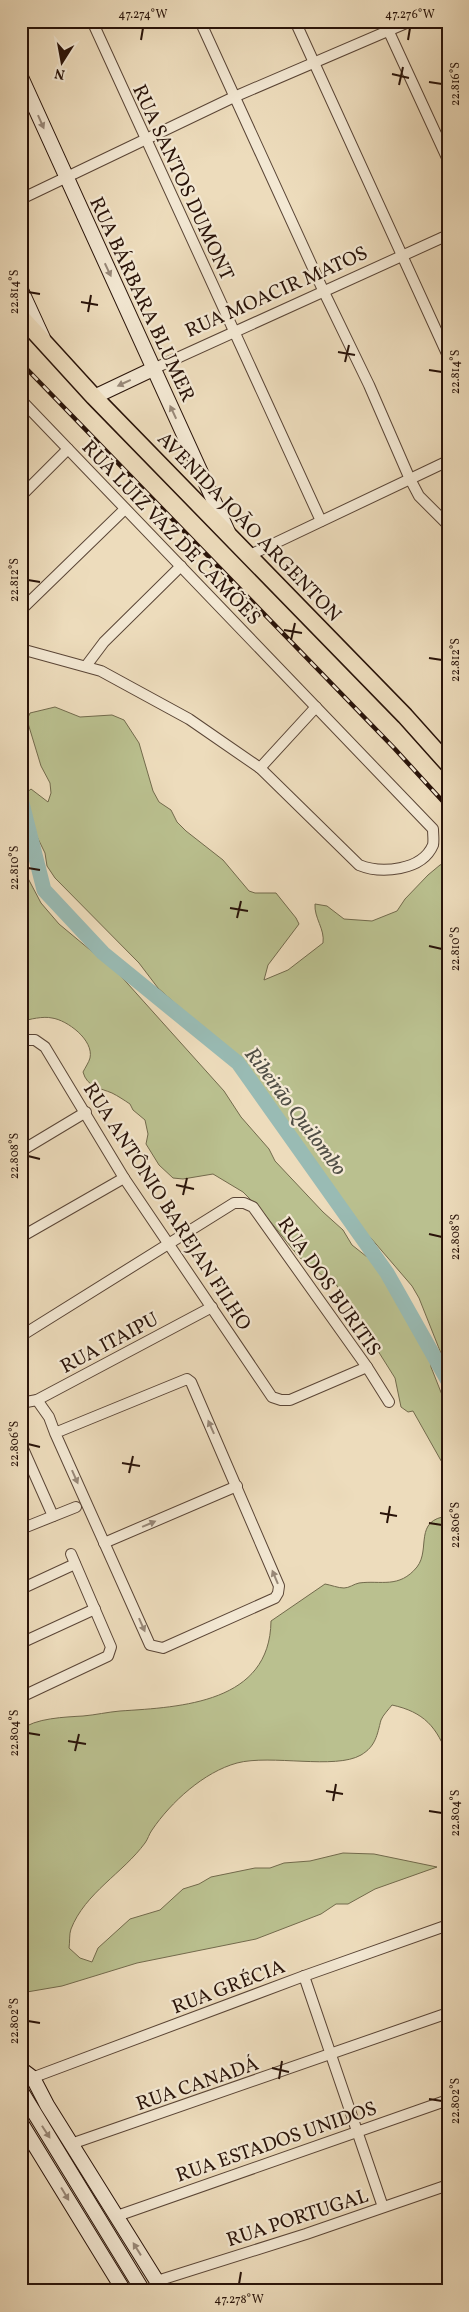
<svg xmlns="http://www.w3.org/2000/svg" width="469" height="2312" viewBox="0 0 469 2312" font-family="Vollkorn,serif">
	<rect width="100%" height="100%" fill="#eddcbc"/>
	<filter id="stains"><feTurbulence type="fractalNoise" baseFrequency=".004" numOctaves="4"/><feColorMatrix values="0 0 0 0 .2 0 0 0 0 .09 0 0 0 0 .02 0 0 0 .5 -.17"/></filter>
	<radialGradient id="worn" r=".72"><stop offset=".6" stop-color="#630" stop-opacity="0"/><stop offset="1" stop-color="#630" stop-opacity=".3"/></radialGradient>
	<g fill="#bac08f" stroke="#726a4c">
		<path d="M55 707 80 717 112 715 124 720 139 743 153 791 159 802 171 810 177 822 186 831 223 860 249 891 255 893H276L296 918 299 924 268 965 264 980 288 970 323 943C325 929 314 918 315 904L327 906 344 919 372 921 397 911 405 899 428 875 440 865 448 862V1371L419 1298 412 1286 370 1237 358 1229 334 1194 278 1125 264 1101 223 1046 158 988 139 963 55 878 47 866 45 853 21 804V797L31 789 48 802 51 793 50 783 41 766 27 720 30 713Z"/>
		<path d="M21 865 41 903 59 924 119 974 224 1091 241 1117 269 1149 275 1161 323 1212 343 1230 352 1245 381 1268 402 1296 430 1354 431 1367 448 1410V1473L413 1411 408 1412 401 1407 395 1378 334 1281 323 1276 299 1257 261 1210 243 1192 213 1174 183 1179 173 1178 159 1165 146 1144 148 1134 145 1120 133 1110 130 1104C124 1100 118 1096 112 1093 100 1088 87 1087 83 1072 85 1068 89 1062 90 1058 94 1040 67 1020 52 1018 44 1016 29 1019 21 1022Z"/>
		<path d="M448 1516V1757C437 1727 424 1712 392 1705 389 1709 383 1715 381 1720 377 1735 376 1746 361 1755 335 1770 271 1754 237 1763 204 1772 171 1802 152 1830 149 1834 148 1839 145 1843 123 1873 85 1893 71 1929 69 1934 70 1942 69 1948L80 1958 92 1962 98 1948 130 1919 160 1910 183 1889 199 1884 211 1877 255 1868H270L284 1863 310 1861 343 1853 374 1854 437 1867 375 1889 348 1904H336L321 1914 256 1939 137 1963 62 1986 21 1993V1730C34 1718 66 1717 83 1716 95 1715 108 1712 120 1711 182 1707 270 1703 271 1621L325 1584C331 1585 338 1588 344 1588 349 1588 354 1584 359 1583 381 1580 399 1589 417 1567 431 1549 413 1520 448 1516Z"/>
	</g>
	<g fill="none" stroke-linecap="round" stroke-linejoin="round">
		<polyline stroke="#99bbb4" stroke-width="15" points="21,799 44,890 103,953 238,1063 387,1273 448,1381"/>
		<defs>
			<g id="street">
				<polyline points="92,21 321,521"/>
				<polyline points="200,21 323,290 369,385 409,477 419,496 448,525"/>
				<polyline points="295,21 448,356"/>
				<polyline points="384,21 448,160"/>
				<polyline points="21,199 234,97 411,21"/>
				<polyline points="153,369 448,235"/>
				<path d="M21 400 433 829C433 834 434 841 433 845 422 871 381 874 359 865L260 768 189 719 101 671 21 649"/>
				<polyline points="21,496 68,449"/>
				<polyline points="250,555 448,461"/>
				<polyline points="21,610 125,509"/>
				<polyline points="86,666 104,642 181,566"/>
				<polyline points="260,768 316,707"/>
				<polyline points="21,1040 35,1040 45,1047 124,1178 272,1397 281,1400 290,1400 367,1367"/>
				<polyline points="21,1151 86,1112"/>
				<polyline points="21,1237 124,1178"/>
				<polyline points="21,1336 234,1203 244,1203 253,1207 367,1367 389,1402"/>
				<polyline points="37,1400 49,1417 55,1433 150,1645 163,1648 275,1598 278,1593 279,1586 191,1382 187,1379 55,1433"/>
				<polyline points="21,1403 37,1400 212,1307"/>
				<polyline points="21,1444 53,1516"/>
				<polyline points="21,1529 76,1507"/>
				<polyline points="104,1543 237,1486"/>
				<polyline points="21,1589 75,1564"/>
				<polyline points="21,1643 95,1609"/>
				<polyline points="21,1697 108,1656 111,1647 71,1554"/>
				<polyline points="304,1976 383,2207"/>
				<polyline points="21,2082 304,1976 448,1925"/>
				<polyline points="71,2144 448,2013"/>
				<polyline points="117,2216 448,2100"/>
				<polyline points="157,2281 306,2234 448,2185"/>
				<polyline points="21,2282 27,2291"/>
			</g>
			<g id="secondary">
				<polyline points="21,77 228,532"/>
				<polyline points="21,290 43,338"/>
				<polyline points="94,397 153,369"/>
				<polyline points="21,2069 33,2078 47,2105 163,2291"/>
				<polyline points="21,2091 143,2291"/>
				<polyline points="21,2123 124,2291"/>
			</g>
			<polyline id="primary" points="21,317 94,397 405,716 448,764"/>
		</defs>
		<use href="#street" stroke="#5a4536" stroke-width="12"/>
		<use href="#secondary" stroke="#291309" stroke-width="16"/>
		<use href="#primary" stroke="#291309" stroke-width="19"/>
		<use href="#street" stroke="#f3e8d3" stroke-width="10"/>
		<use href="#secondary" stroke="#f3e8d3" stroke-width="14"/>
		<use href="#primary" stroke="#eddcbc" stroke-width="16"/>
		<defs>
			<polyline id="rail" points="21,363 394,748 448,807"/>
		</defs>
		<use href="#rail" stroke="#291309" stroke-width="4.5"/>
		<use href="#rail" stroke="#f3e8d3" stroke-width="2.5" stroke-dasharray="8" stroke-linecap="butt"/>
	</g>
	<defs><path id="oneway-solid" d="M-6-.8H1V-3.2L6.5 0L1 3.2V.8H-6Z" transform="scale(1.25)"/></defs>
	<g fill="#988878">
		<use href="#oneway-solid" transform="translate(41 122) rotate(66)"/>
		<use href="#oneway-solid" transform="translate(108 270) rotate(65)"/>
		<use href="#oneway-solid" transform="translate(124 383) rotate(155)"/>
		<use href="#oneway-solid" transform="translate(173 412) rotate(-115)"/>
		<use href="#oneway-solid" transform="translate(211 1427) rotate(-114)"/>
		<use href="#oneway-solid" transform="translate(75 1477) rotate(66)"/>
		<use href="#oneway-solid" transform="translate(149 1524) rotate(-23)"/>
		<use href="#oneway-solid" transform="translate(275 1577) rotate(-113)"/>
		<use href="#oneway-solid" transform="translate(142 1625) rotate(66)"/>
		<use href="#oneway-solid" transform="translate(46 2132) rotate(57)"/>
		<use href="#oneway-solid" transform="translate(65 2194) rotate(59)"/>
		<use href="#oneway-solid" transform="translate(137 2249) rotate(-122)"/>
	</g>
	<path fill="none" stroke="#291309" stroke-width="2" d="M141 40 143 28M408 40 410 28M392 74 409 78M429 82 442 84M399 85 403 67M28 292 40 294M81 302 98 305M88 312 91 295M338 352 355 355M345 362 349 345M429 370 442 372M28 580 40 582M284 630 302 633M291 640 295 623M429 658 442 660M28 868 40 870M230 908 248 911M237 918 241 901M429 946 442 949M28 1156 40 1159M176 1185 194 1189M183 1195 187 1178M429 1234 442 1237M28 1444 40 1447M122 1463 140 1466M129 1473 133 1456M380 1513 397 1516M387 1523 390 1506M429 1523 442 1525M28 1733 40 1735M68 1741 86 1744M75 1751 79 1734M326 1791 343 1794M333 1801 336 1784M429 1811 442 1813M28 2021 40 2023M272 2068 289 2072M279 2079 282 2061M429 2099 442 2101M239 2284 241 2272"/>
	<g text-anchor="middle" stroke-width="4.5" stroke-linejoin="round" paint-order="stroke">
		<g font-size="20" fill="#291309" stroke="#f3e8d3">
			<text transform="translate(184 182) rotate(65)" y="7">RUA SANTOS DUMONT</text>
			<text transform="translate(276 291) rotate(-24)" y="7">RUA MOACIR MATOS</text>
			<text transform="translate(143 299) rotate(65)" y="7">RUA BÁRBARA BLUMER</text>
			<text transform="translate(250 526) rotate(46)" y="7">AVENIDA JOÃO ARGENTON</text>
			<text transform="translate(172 532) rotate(46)" y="7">RUA LUIZ VAZ DE CAMÕES</text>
			<text transform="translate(168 1206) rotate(57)" y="7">RUA ANTÔNIO BAREJAN FILHO</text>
			<text transform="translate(330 1286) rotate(55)" y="7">RUA DOS BURITIS</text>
			<text transform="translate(109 1342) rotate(-28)" y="7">RUA ITAIPU</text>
			<text transform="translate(228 1986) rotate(-21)" y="7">RUA GRÉCIA</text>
			<text transform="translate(197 2083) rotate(-19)" y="7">RUA CANADÁ</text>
			<text transform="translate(276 2141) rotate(-19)" y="7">RUA ESTADOS UNIDOS</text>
			<text transform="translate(297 2217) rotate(-18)" y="7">RUA PORTUGAL</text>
		</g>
		<g font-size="21" font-style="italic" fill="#504e45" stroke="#f3e8d3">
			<text transform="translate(296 1111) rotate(53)" y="7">Ribeirão Quilombo</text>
		</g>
	</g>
	<rect width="469" height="2312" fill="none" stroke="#eddcbc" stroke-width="55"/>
	<g transform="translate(62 62) rotate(191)" stroke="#f3e8d3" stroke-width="4" paint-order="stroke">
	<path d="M0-4L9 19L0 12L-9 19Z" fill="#291309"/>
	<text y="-8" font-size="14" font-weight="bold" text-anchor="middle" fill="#291309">N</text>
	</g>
	<rect x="28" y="28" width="414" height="2256" fill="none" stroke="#291309" stroke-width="2"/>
	<g font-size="12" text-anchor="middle" fill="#291309">
		<text x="143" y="18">47.274°W</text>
		<text x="410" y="18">47.276°W</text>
		<text transform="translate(455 84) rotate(-90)" y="4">22.816°S</text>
		<text transform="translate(14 292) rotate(-90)" y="4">22.814°S</text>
		<text transform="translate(455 372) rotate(-90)" y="4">22.814°S</text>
		<text transform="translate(14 580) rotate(-90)" y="4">22.812°S</text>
		<text transform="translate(455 660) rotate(-90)" y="4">22.812°S</text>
		<text transform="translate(14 868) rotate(-90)" y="4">22.810°S</text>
		<text transform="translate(455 949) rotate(-90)" y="4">22.810°S</text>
		<text transform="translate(14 1156) rotate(-90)" y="4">22.808°S</text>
		<text transform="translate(455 1237) rotate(-90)" y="4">22.808°S</text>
		<text transform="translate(14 1444) rotate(-90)" y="4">22.806°S</text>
		<text transform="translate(455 1525) rotate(-90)" y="4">22.806°S</text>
		<text transform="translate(14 1733) rotate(-90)" y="4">22.804°S</text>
		<text transform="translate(455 1813) rotate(-90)" y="4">22.804°S</text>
		<text transform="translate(14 2021) rotate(-90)" y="4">22.802°S</text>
		<text transform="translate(455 2101) rotate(-90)" y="4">22.802°S</text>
		<text x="239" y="2303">47.278°W</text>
	</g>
	<rect width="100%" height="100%" filter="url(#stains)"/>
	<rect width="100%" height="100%" fill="url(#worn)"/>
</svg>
